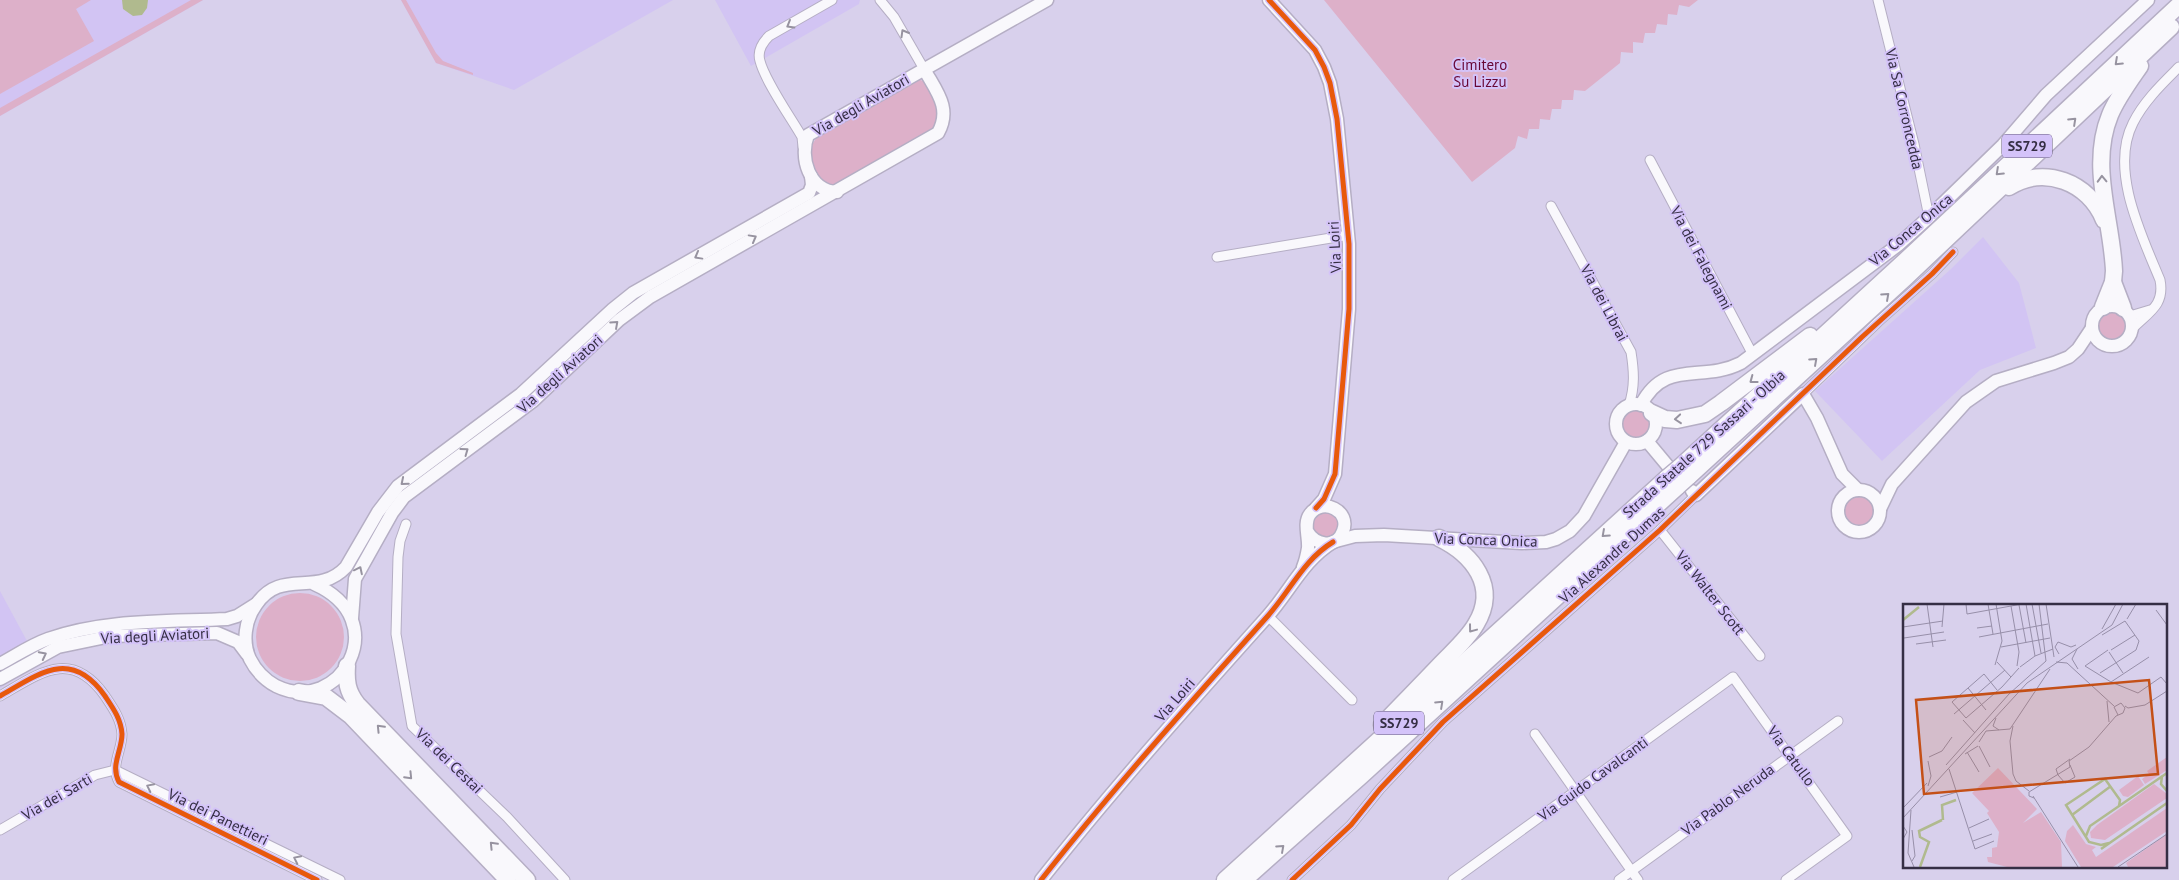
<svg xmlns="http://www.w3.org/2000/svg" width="2179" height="880" viewBox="0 0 2179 880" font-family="'PT Sans',sans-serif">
	<rect width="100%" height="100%" fill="#d8d0ec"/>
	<g fill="#d2c4f3">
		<polygon points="0,0 203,0 0,116"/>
		<polygon points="401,0 673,0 514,90 436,63"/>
		<polygon points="715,0 860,0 859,4 751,66"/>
		<polygon points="1983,237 2019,283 2036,348 1980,370 1882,461 1815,391 1951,269"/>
		<polygon points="0,591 40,665 0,688"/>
	</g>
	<g fill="#ddb0c9">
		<polygon points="0,0 91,0 76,9 94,41 0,94"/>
		<polygon points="191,0 203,0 0,116 0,108"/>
		<polygon points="401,0 406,0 436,53 443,61 473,73 473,75 436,63"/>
		<polygon points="1324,0 1698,0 1689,7 1679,5 1677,15 1668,14 1667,25 1657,24 1655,33 1645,33 1643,43 1633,42 1633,53 1621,52 1620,63 1585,91 1574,90 1573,100 1562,100 1561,109 1552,109 1550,120 1540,119 1539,129 1529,129 1527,139 1518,136 1515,148 1472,182"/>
		<path d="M918 79 925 82 940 112 934 129 835 186 831 187C814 175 802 154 818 136Z"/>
		<circle cx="2112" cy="326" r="15"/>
		<circle cx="1636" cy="424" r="15"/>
		<circle cx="1859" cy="511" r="15"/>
		<polygon points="1324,510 1337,516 1340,528 1329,540 1312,533 1311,518"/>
		<circle cx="300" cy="637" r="44"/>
	</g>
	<polygon fill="#b0ba8e" points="122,0 148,0 147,8 142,15 133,16 123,9"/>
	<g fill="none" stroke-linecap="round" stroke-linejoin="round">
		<defs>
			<g id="street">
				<polyline points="880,0 894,17 924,69"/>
				<polyline points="1878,0 1914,144 1929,217"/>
				<path d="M803 147 802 137C791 118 765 81 760 61 757 51 762 43 769 36L832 0"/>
				<polyline points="1650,160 1753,355"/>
				<path d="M1551 206 1631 352C1634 371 1635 387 1629 405"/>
				<polyline points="1217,257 1349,235"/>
				<polyline points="2130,316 2150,310"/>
				<path d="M2133 328C2149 312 2165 305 2160 280 2142 236 2109 170 2133 123 2144 101 2162 84 2179 67"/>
				<polyline points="1803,394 1878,322 1932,274 1953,252"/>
				<polyline points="406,524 400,541 398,557 396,634 412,726 507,817 565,880"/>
				<polyline points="1660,530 1760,656"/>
				<polyline points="1268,616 1352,700"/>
				<path d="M0 696C40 673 71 648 105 696 113 708 121 719 122 734 122 751 110 765 119 782L317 880"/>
				<polyline points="1535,734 1638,880"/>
				<polyline points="115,770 340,880"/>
				<polyline points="0,830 95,775 115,770"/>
				<polyline points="1292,880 1351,825 1380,789 1443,722 1660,530 1696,495"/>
				<polyline points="1453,880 1733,677 1847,836 1786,880"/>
				<polyline points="1619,880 1838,721"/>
			</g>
			<g id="secondary">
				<polyline points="1269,0 1315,50 1324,67 1330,83 1337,119 1349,244 1349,309 1335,474 1324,499 1316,508"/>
				<path d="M837 192C809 191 799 157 808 135L1047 0"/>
				<circle cx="2112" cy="326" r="20"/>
				<circle cx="1636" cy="424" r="20"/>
				<path d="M1641 405C1665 358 1702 383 1741 363L1898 245 1929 217 2003 145 2046 95 2148 0"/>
				<polyline points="1647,441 1667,465"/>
				<circle cx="1859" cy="511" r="21"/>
				<polyline points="1692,491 1696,495 1803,394 1817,418 1842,474 1858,490"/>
				<polyline points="1880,509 1892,484 1966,402 1996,381 2054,363 2069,357 2078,349 2092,328"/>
				<polyline points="1336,541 1355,536 1384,535 1522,543 1546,542 1556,539 1570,531 1584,516 1626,442"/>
				<path d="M1303 567C1306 560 1307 554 1308 548 1309 537 1303 523 1310 514 1323 497 1351 511 1343 531 1336 550 1315 545 1307 531"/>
				<path d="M314 584C396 620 340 717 276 686 265 680 256 671 250 659 242 642 245 620 256 605 281 567 317 598 346 567L378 512 398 486 521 394 613 309 633 293 809 193 812 185 811 176"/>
				<path d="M352 618 355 579 392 513 404 497 533 401 619 320 650 297 938 133C952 108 936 91 924 69"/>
				<path d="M0 664C15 656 31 645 48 639 105 619 167 622 227 619L237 616 256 604"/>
				<polyline points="0,679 58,647 111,636 217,633 238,642 247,654"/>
				<path d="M1041 880C1112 790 1189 704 1266 618 1289 593 1303 560 1333 542"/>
			</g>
			<g id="highway">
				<path d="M2009 187C2044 165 2089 182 2104 220"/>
				<polyline points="2113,282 2123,308"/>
				<path d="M2103 307 2113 282 2114 271C2112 220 2089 166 2110 115 2117 98 2129 82 2140 66"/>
				<polyline points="1652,413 1665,419 1677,420 1705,414 1721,403 1810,336"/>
				<polyline points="1679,468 1905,261 2179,5"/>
				<polyline points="1688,477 1905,278 2171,27"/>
				<path d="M347 666C346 681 347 691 357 704L527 880"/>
				<polyline points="299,692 326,697 351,716 508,880"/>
				<path d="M1382 725C1401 705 1420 686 1438 667 1451 653 1467 640 1476 624 1499 586 1472 554 1439 538"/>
				<polyline points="1225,880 1667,478"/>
				<polyline points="1244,880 1361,776 1678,486"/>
			</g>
		</defs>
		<use href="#street" stroke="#b5aec4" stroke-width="11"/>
		<use href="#secondary" stroke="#b5aec4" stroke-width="15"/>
		<use href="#highway" stroke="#b5aec4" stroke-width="19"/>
		<use href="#street" stroke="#f9f8fc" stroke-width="9"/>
		<use href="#secondary" stroke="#f9f8fc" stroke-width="12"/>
		<use href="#highway" stroke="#f9f8fc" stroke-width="16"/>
		<defs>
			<g id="highway-bridge">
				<polyline points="1667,478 1679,468"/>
				<polyline points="1678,486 1688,477"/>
			</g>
		</defs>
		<use href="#highway-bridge" stroke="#b5aec4" stroke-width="19" stroke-linecap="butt"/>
		<use href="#highway-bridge" stroke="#f9f8fc" stroke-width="16"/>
		<defs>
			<g id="cycleway">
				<polyline points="1269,0 1315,50 1324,67 1330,83 1337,119 1349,244 1349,309 1335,474 1324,499 1316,508"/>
				<path d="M0 696C40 673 71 648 105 696 113 708 121 719 122 734 122 751 110 765 119 782L317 880"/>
				<path d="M1041 880C1112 790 1189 704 1266 618 1289 593 1303 560 1333 542"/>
				<polyline points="1292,880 1351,825 1380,789 1443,722 1660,530 1862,337 1932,274 1953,252"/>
			</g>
		</defs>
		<use href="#cycleway" stroke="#d4c3f9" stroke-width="8"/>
		<use href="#cycleway" stroke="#e8590c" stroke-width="5"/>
	</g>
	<defs><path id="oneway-chevron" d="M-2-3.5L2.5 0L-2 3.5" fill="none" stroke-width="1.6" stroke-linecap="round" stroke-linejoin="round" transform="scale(1.25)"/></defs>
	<g stroke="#9793a0">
		<use href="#oneway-chevron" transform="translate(790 25) rotate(150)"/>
		<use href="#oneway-chevron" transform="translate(904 33) rotate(-120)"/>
		<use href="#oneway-chevron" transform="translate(2118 62) rotate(137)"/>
		<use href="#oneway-chevron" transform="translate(2073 121) rotate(-43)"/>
		<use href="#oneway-chevron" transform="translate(1999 172) rotate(137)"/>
		<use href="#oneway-chevron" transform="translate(2102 179) rotate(-92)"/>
		<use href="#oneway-chevron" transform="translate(753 238) rotate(-29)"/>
		<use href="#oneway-chevron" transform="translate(698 256) rotate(151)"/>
		<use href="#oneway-chevron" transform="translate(1886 296) rotate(-42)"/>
		<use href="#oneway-chevron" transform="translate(615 324) rotate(-42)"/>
		<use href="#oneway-chevron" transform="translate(1814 361) rotate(-42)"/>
		<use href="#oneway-chevron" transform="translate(1753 380) rotate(143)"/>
		<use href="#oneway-chevron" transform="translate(1678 419) rotate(175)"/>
		<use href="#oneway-chevron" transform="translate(465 451) rotate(-36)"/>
		<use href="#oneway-chevron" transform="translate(404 482) rotate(140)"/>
		<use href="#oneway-chevron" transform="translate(1605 534) rotate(138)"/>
		<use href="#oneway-chevron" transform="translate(359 570) rotate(-64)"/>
		<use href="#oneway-chevron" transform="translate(1472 629) rotate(127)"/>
		<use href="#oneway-chevron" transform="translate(43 655) rotate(-27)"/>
		<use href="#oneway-chevron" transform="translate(1440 704) rotate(-43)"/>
		<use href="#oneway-chevron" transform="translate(380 728) rotate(-134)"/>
		<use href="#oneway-chevron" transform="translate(409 776) rotate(46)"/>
		<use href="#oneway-chevron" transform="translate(150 787) rotate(-154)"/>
		<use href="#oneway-chevron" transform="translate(493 845) rotate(-134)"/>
		<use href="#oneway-chevron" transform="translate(1281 848) rotate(-42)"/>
		<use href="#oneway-chevron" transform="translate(297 859) rotate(-154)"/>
	</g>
	<g text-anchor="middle" stroke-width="4" stroke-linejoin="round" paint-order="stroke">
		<g fill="#d4c3f9" stroke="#655b7a" stroke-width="1">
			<rect x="2002" y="134.5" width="50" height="23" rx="4"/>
			<rect x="1374" y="711.5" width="50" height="23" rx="4"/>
		</g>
		<g font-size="14" font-weight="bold" fill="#352e44">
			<text x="2027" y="151">SS729</text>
			<text x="1399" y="728">SS729</text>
		</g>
		<g font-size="15" fill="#680635" stroke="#d4c3f9">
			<text x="1480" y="70">Cimitero<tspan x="1480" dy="17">Su Lizzu</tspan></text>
		</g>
		<g font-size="15" fill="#352e44" stroke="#d4c3f9">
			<text transform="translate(861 105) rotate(-30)" y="5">Via degli Aviatori</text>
			<text transform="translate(1904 109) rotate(77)" y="5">Via Sa Corroncedda</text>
			<text transform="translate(1911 230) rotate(-40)" y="5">Via Conca Onica</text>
			<text transform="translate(1335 247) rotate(-93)" y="5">Via Loiri</text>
			<text transform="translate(1701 258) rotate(62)" y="5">Via dei Falegnami</text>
			<text transform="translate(1604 303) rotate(62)" y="5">Via dei Librai</text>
			<text transform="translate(560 374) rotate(-42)" y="5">Via degli Aviatori</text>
			<text transform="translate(1704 444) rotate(-42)" y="5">Strada Statale 729 Sassari - Olbia</text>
			<text transform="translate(1486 540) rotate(2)" y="5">Via Conca Onica</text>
			<text transform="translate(1612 555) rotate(-42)" y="5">Via Alexandre Dumas</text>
			<text transform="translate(1710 593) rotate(52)" y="5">Via Walter Scott</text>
			<text transform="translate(155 636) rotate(-3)" y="5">Via degli Aviatori</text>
			<text transform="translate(1175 700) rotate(-49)" y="5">Via Loiri</text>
			<text transform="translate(1791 756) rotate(54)" y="5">Via Catullo</text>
			<text transform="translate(449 761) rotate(44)" y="5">Via dei Cestai</text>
			<text transform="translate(1593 779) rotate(-36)" y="5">Via Guido Cavalcanti</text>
			<text transform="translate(57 797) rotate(-30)" y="5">Via dei Sarti</text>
			<text transform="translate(1728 800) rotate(-36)" y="5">Via Pablo Neruda</text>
			<text transform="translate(218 817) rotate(26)" y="5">Via dei Panettieri</text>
		</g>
	</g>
	<g transform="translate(1903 604)">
		<rect width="264" height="264" fill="#d8d0ec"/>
		<path d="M264 153V166L242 180 239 175 246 170 244 167ZM95 164 134 205 120 219 138 208 158 238 159 263H104L85 258 84 253H89V244L94 243 96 228 84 209 86 207 69 189ZM235 172 241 181 225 193 220 192 216 186ZM251 180 264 190V194L202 236 188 234 187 228 194 221ZM264 204V227L210 263H178L162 237 164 227 170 221 183 240 193 243 189 246 193 253ZM264 230V263H225L223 259Z" fill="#ddb0c9"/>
		<path fill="none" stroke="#b0ba8e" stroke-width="2.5" d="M0 16 16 3M259 172 258 180 264 187M169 211 208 182M40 216 39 201 53 196M183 232 187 222 264 169M206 239 198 241 186 238 163 201 202 175 217 196 216 202M198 245 264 199M17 263 26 238 17 233 16 227 39 216"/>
		<path fill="none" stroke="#978fa9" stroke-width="1" d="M24 0 30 43M63 0 64 10 119 0M85 0 90 30M123 0 132 52M129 0 138 49M143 0 151 53M116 1 123 39M108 2 116 48 114 62M253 6 264 21M224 15 233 0M0 23 40 17M39 23 41 0M74 24 89 22M199 25 213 0M199 31 222 17M76 33 145 20M1 34 41 28M13 40 43 36M98 43 147 34M174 45 169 55 175 65M205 46 182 62 208 78 235 89M208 46 232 31M206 48 220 69M156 50 152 43 155 38 168 43 173 41M94 58 108 73M153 58 164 59 211 102M92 61 99 37 93 0M117 63 132 52 150 45M197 69 233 46 236 37 222 17M208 78 246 53M65 84 83 106M94 86 81 70 49 98 63 114 99 83 116 64M235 89 258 73 264 80M204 97 206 118M222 102 225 104 242 101 264 87M51 110 102 66M93 114 90 122 96 126M60 116 72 129M110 122 107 137 110 170 113 177 126 187M107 125 147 65M76 138 83 127 107 125M76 142 87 163M64 148 76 168M62 150 75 142M26 153 39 147 49 133M25 157 28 172 25 182M43 161 106 90 143 57 136 0M46 165 72 245 91 237M155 171 162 179 172 173 167 161M155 171 153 165 167 155M130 192 175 263M37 193 54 188M131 194 126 192V188L167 163 166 157 186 143 213 112 220 109 222 104 218 99 211 103 215 111M0 204 24 179M8 206 5 249 11 263M0 214 124 79 209 21 220 0M0 222 4 228 0 235M66 224 86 215M9 226 12 252 9 257M70 237 89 230M215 263 264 230"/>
		<path fill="#c45017" fill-opacity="0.15" stroke="#c45017" stroke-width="2.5" d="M246 76 255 170 21 190 13 96Z"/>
		<rect width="264" height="264" fill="none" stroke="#352e44" stroke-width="2.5"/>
	</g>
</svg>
